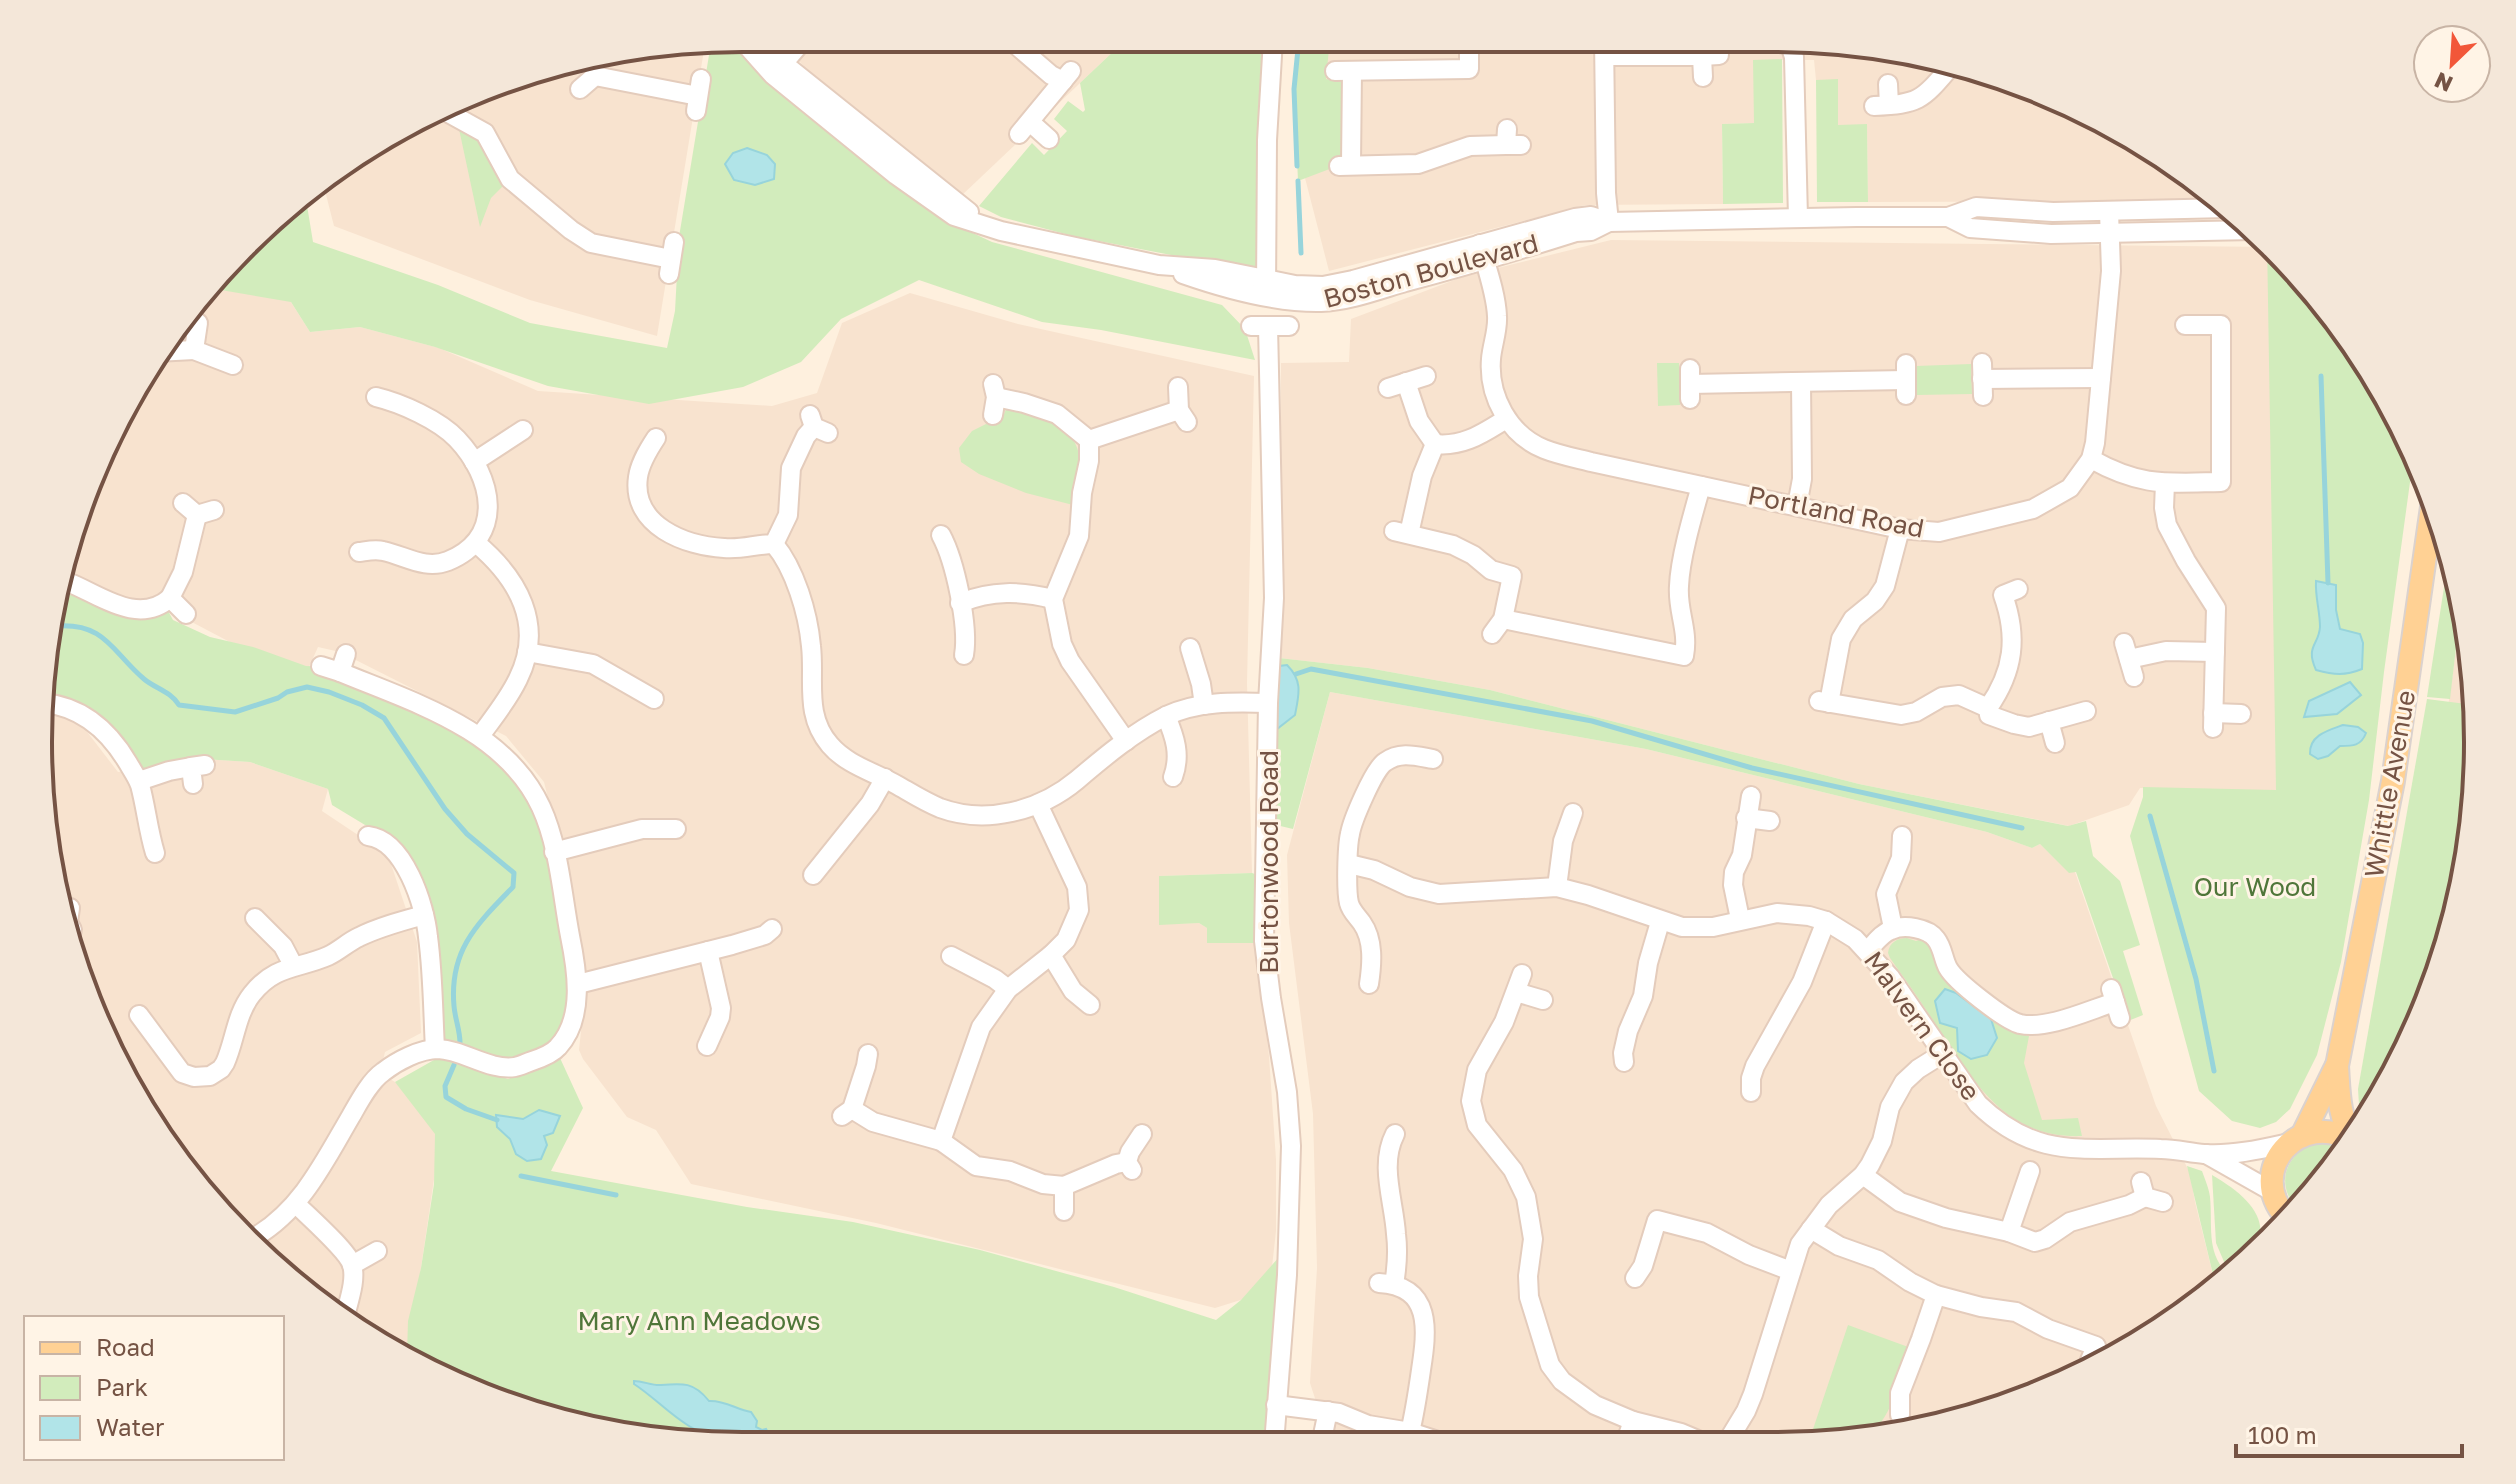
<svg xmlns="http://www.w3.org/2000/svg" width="2516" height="1484" viewBox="0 0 2516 1484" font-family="'Golos Text',sans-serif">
	<rect width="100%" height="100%" fill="#fef0de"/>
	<g fill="#f8e3cf">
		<polygon points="779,38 1122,39 1117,48 960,197 807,70"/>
		<polygon points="1304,39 1821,40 2001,76 2165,157 2219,201 1868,202 1867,125 1838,125 1838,80 1816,80 1814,60 1754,60 1754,123 1722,124 1723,204 1585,205 1329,271 1305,178"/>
		<polygon points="705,44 657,336 530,300 334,226 322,179 516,75"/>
		<polygon points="1611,240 2274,247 2276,792 2140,788 2129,805 2069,826 1859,784 1490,690 1368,668 1270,657 1281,462 1281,363 1349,362 1351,319 1465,276"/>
		<polygon points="215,289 289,299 310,332 360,327 439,348 538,391 772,406 817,393 842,323 910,293 1018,324 1254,376 1247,683 1252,873 1159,876 1160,924 1199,923 1207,928 1208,943 1256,943 1269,1056 1276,1160 1276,1231 1272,1267 1247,1298 1215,1308 876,1223 691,1184 656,1130 627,1117 583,1059 579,1050 583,1012 581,944 563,858 544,782 506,736 340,652 318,647 305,676 264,660 167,609 64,584 75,516 157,351"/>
		<polygon points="2463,599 2465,605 2475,710 2448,707"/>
		<polygon points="1330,692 1646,749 1987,832 2032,848 2040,844 2069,872 2075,872 2156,1106 2190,1173 2195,1202 2216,1287 2126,1352 2000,1409 1821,1444 1319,1444 1324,1426 1310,1383 1317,1268 1313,1114 1289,923 1287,855"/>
		<polygon points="43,710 81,724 118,772 203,759 250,762 328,789 322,811 388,855 417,942 421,1033 385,1052 380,1073 395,1082 442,1125 408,1356 351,1327 183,1170 76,969 38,742"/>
	</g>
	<g fill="#d2ecbc">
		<polygon points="1122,39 1257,39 1266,42 1259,272 1073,236 1001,217 979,206 1032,143 1044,155 1067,131 1054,119 1068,101 1083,112 1085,110 1080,83 1117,48"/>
		<polygon points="1297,39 1330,39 1326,79 1351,84 1348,162 1298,181 1294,89"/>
		<polygon points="726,41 945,220 992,242 1222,305 1245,329 1255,360 1101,330 1042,322 919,280 841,319 801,362 743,387 649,404 548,386 435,347 360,327 310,332 291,302 215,289 305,193 313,242 438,285 530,323 667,348 675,311 679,237 711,43"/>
		<polygon points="1782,59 1783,203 1723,204 1722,124 1754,123 1753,60"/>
		<polygon points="1838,79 1838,125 1867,124 1868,202 1817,202 1816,80"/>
		<polygon points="456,115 485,130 510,179 491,198 480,227"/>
		<polygon points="2267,240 2360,351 2414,453 2384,672 2369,800 2341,962 2317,1055 2290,1109 2276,1122 2260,1128 2232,1121 2199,1091 2130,836 2143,797 2143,787 2276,790"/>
		<polygon points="1657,363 1679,363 1680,405 1658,406"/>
		<polygon points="1971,364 1972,394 1917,395 1916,366"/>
		<path d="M1007 407C1037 415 1076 422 1080 460 1082 475 1078 491 1077 506L1026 493 979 474 961 462 959 448 972 431 986 424 992 425 1001 421Z"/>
		<polygon points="2449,555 2462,597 2450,699 2427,697"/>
		<polygon points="64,584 167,609 173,620 210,637 253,647 306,666 334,667 456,722 521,775 554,852 578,984 568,1031 545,1056 514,1067 435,1049 414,896 370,828 332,805 328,789 250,762 203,759 139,781 105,731 44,703"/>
		<polygon points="1270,657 1368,668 1490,690 1859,784 2068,826 2086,821 2093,856 2120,881 2140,945 2123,951 2143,1015 2128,1021 2076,872 2069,873 2040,844 2032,848 1987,832 1646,749 1330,692 1293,829 1264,822"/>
		<polygon points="2427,699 2474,705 2478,742 2464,880 2424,1012 2366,1120 2359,1105 2358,1089"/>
		<polygon points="1252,873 1255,874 1256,943 1207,943 1207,928 1199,923 1159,925 1159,876"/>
		<path d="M1907 938 1916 941 1924 938 1930 941C1937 954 1943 969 1951 981 1964 999 2007 1031 2029 1036L2024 1063 2042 1120 2078 1118 2082 1136C2009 1139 1978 1088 1942 1034 1925 1008 1908 983 1890 958L1888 953C1889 942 1898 938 1907 938Z"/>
		<polygon points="441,1056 508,1079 560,1058 583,1108 551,1171 747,1207 853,1222 980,1250 1114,1287 1216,1320 1241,1300 1280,1256 1268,1444 696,1444 515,1408 407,1355 408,1321 421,1268 434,1184 435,1134 395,1082"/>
		<path d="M2323 1141 2346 1148 2295 1207C2273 1178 2290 1148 2323 1141Z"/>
		<path d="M2187 1166 2202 1171C2205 1180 2209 1188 2210 1197 2213 1227 2205 1255 2231 1277L2216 1287Z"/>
		<path d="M2212 1175C2255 1200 2283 1231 2236 1273L2225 1264 2216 1243Z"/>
		<path d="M1848 1325 1911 1348C1902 1372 1892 1419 1870 1433 1860 1441 1822 1444 1808 1444Z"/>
	</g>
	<g fill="#b1e4e8" stroke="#97d4db" stroke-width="2">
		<polygon points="747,148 767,155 775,164 774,179 755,185 734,180 725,164 733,153"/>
		<path d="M2316 581 2336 585V610L2340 629 2360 634 2363 643 2362 669C2345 676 2334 675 2316 670 2305 646 2319 645 2320 627 2320 611 2315 597 2316 581Z"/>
		<path d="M1287 665C1303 681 1299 694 1295 715L1277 729 1269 719 1271 677 1279 666Z"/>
		<polygon points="2350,682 2361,695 2337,714 2304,717 2309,701"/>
		<path d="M2343 725 2358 727 2366 733C2361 746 2353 746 2340 746L2328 756 2318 759 2310 754C2309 735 2329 730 2343 725Z"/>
		<polygon points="1945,989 1956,993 1991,1019 1997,1038 1987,1055 1971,1059 1958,1051 1957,1028 1940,1023 1935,1001"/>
		<polygon points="539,1110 560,1116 553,1133 544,1136 547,1145 541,1159 527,1161 516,1154 510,1139 497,1127 496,1115 523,1119"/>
		<path d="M634 1381C643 1381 653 1386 661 1385 683 1383 694 1382 709 1401 725 1400 737 1410 751 1412L757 1421 756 1427 762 1430 766 1429 770 1436 763 1437V1443C744 1441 705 1436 689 1426 669 1414 654 1397 634 1384Z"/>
	</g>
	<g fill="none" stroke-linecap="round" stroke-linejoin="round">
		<g stroke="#97d4db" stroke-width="5">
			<polyline points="1297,166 1294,89 1299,39"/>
			<polyline points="1298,181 1301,253"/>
			<polyline points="2321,376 2328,583"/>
			<path d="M57 626C106 623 112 652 144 679 156 689 170 691 179 705L235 712 278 698 287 692 307 687 329 692 362 705 384 718 445 809 467 834 514 873 513 887C477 924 449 950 454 1006 455 1019 460 1030 460 1043"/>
			<polyline points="1296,674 1311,669 1592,721 1752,768 2022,828"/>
			<polyline points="2150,816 2196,979 2214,1071"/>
			<polyline points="454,1065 445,1086 446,1097 466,1109 497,1120"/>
			<polyline points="521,1176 616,1195"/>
		</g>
		<defs>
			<g id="minor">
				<polyline points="740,38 773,75 896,175 954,216 1001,231 1159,265 1215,269 1295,285 1323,286 1353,280 1575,218 1591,216 1609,222 1857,217 1948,217 1976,207 2053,212 2228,208"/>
				<polyline points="759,38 784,64 969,212"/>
				<polyline points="1008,38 1051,75 1063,81"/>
				<polyline points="1604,39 1606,193 1609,222"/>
				<polyline points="1788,39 1794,57 1798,218"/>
				<polyline points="1605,56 1702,56"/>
				<polyline points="1335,71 1469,69 1469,39"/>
				<polyline points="776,72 805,38"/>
				<polyline points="1703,77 1702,56 1719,55"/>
				<polyline points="1888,84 1889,105"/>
				<polyline points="580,89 595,76 698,96"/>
				<path d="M1874 106C1920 104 1922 100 1951 66"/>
				<polyline points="696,111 701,79"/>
				<polyline points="447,112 485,133 510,179 571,230 591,243 671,259"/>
				<polyline points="1030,122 1049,139"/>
				<polyline points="1507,129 1506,145 1521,145"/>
				<polyline points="1019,134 1071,71"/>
				<polyline points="1351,164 1352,71"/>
				<polyline points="1339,166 1418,164 1470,146 1506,145"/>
				<polyline points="1948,217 1970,228 2051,234 2254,230"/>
				<path d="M1480 244C1486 266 1496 293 1497 316 1498 331 1492 345 1491 359 1488 396 1509 435 1544 449 1559 455 1575 458 1591 462L1900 529 1939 532 2033 509 2070 488 2091 459 2095 443 2111 271 2109 211"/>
				<polyline points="669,274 674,242"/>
				<path d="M1183 274C1226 289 1275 303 1321 302 1349 301 1378 290 1405 282 1462 267 1519 250 1576 232L1591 231 1609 222"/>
				<polyline points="1266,292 1267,140 1273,39"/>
				<polyline points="198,323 194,350 233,365"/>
				<polyline points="1251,326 1289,326"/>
				<polyline points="1268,326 1274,598 1268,703 1264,941 1271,998 1287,1092 1291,1146 1287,1275 1274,1444"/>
				<polyline points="156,352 194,350"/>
				<polyline points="1982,363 1983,396"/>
				<polyline points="1906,364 1906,395"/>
				<polyline points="1690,369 1690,399"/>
				<polyline points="1982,379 2101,378"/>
				<polyline points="1406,382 1419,421 1435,444"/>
				<polyline points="993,384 996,397 993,415"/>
				<polyline points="1690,384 1906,380"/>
				<polyline points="1178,387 1179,410 1187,422"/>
				<polyline points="1388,388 1426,376"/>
				<polyline points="996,397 1024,403 1057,414 1089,440 1179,410"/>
				<polyline points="810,415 814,427 828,433"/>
				<path d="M656 438C648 450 640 463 638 477 631 526 686 546 724 548 741 550 757 544 774 544L788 515 791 468 806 436 814 427"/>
				<polyline points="1089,440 1089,461 1082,493 1079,536 1053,599 1062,644 1070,661 1126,741"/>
				<path d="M2091 459C2141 487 2166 483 2221 482V325H2185"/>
				<polyline points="474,462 523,430"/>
				<polyline points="2165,483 2164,508 2167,525 2186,561 2216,608 2213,728"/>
				<polyline points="183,503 197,515 214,510"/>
				<polyline points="1797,506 1802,479 1801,383"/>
				<polyline points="1394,531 1453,545 1473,555 1491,570 1512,576 1503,619 1492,634"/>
				<path d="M1409 534 1422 476 1435 444C1464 447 1483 433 1506 419"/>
				<path d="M941 535C955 561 969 626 964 655"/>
				<path d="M476 543C518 578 545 625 518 679 508 700 493 718 480 736"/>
				<path d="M774 544C795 569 808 613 811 646 815 681 804 715 830 745 847 765 874 772 897 785 911 793 925 802 940 808 986 825 1040 811 1077 780 1104 757 1134 732 1166 716 1198 701 1233 702 1268 703"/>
				<path d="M359 552C367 551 375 549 383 551 406 556 425 570 448 561 506 537 493 477 457 439 439 420 401 403 376 397"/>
				<path d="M65 581C98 593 137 627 170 598"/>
				<path d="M960 603C992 590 1021 591 1053 599"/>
				<polyline points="186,614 170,598 183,572 197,515"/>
				<path d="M1503 619 1684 656C1689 630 1677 611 1679 586 1680 558 1693 514 1701 486"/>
				<polyline points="2124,643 2134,677"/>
				<polyline points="1190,648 1201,684 1204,705"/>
				<polyline points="527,652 593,664 654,699"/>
				<polyline points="2129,659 2166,651 2215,652"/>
				<polyline points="321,666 340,672 346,654"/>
				<polyline points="1819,701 1901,715 1916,712 1942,697 1959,695 1988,708 1989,715 2014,724 2029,727 2086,711"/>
				<path d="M44 703C83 707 109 731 128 763 132 770 137 777 140 785 146 807 148 830 155 853"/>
				<polyline points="1829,703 1841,639 1853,619 1875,601 1885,586 1900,529"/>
				<path d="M1988 708C2014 671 2018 637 2003 595L2018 589"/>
				<polyline points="2213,713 2241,714"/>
				<path d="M1166 716C1175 737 1181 755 1173 777"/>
				<polyline points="2049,721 2055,743"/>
				<polyline points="139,781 169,771 191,767"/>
				<polyline points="193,784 191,767 205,765"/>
				<polyline points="1746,818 1770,821"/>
				<path d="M368 836C404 840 425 905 428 937 433 974 433 1012 435 1049"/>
				<polyline points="554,852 642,829 676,829"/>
				<path d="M1349 864 1374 870 1410 887 1439 894 1557 887 1588 895 1682 927H1713L1777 913 1809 916 1826 921 1855 939 1890 977 1978 1104C2038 1162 2086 1146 2161 1149 2176 1149 2190 1153 2204 1154 2232 1156 2262 1149 2289 1143"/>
				<polyline points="813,875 870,804 885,778"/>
				<polyline points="1557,887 1563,841 1573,813"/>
				<polyline points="70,908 68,922 72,930"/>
				<polyline points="255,918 283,946 293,965"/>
				<polyline points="1740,919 1733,885 1734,872 1742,855 1751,796"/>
				<polyline points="1893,928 1886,894 1901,858 1902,836"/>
				<path d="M1868 950C1875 943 1882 933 1891 930 1904 924 1928 928 1936 939 1943 948 1943 959 1948 968 1956 982 2005 1020 2020 1024 2047 1030 2089 1010 2115 1002"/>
				<polyline points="1051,955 1073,991 1090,1005"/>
				<polyline points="951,956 995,979 1008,989"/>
				<polyline points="1522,974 1504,1022 1477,1070 1471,1101 1477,1125 1513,1170 1526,1197 1533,1239 1528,1276 1529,1297 1550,1365 1562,1381 1595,1405 1633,1421 1681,1433 1707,1444"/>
				<polyline points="578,984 732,945 765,935 772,929"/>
				<path d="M1369 984C1372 964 1374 940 1362 923 1357 916 1351 911 1349 903 1346 891 1347 846 1350 834 1352 821 1374 769 1385 762 1400 751 1416 756 1433 759"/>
				<polyline points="2111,989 2120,1018"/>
				<polyline points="1516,992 1543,1000"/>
				<path d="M139 1015 182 1073 194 1077 210 1076 221 1069 225 1063C235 1041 236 1014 252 994 275 965 298 969 328 956 339 951 348 942 359 937 379 927 402 921 424 915"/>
				<polyline points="707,1046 720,1017 721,1008 708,951"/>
				<polyline points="1624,1062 1623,1053 1628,1031 1643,996 1648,963 1660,922"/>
				<polyline points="1751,1092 1751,1078 1755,1066 1802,982 1826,921"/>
				<polyline points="852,1109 873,1122 941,1141 976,1166 1010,1171 1043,1184 1064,1186"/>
				<polyline points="842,1116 852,1109 866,1066 868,1054"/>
				<polyline points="941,1141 981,1027 1008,989 1051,955 1066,940 1079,910 1077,887 1038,804"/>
				<polyline points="2206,1154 2273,1192"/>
				<polyline points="1132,1170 1127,1162 1130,1152 1142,1134"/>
				<polyline points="1863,1175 1900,1202 1946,1218 2009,1232 2035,1242 2045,1239 2070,1222 2129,1205 2145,1197"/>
				<polyline points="2141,1182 2145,1197 2163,1202"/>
				<path d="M296 1204C308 1216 348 1251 352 1265 357 1281 347 1305 344 1321"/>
				<polyline points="1064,1211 1064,1186 1116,1164 1127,1162"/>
				<polyline points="1811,1229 1839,1246 1878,1260 1910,1282 1936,1295 1981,1307 2016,1312 2048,1329 2096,1346 2086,1370"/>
				<polyline points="2009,1232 2030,1171"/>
				<path d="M255 1237C302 1209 324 1162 351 1116 359 1102 370 1081 383 1072 397 1061 420 1049 438 1049 464 1050 489 1071 515 1067 520 1066 526 1063 532 1061 541 1058 552 1054 558 1047 585 1018 577 970 570 936 562 894 559 846 541 807 505 729 412 702 340 672"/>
				<polyline points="352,1265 377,1251"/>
				<polyline points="1635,1278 1643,1266 1657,1220 1707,1233 1749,1255 1791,1271"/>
				<path d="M1379 1283C1433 1286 1427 1331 1421 1370 1418 1391 1415 1412 1410 1432"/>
				<path d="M1394 1284C1397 1267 1398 1250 1396 1234 1394 1201 1379 1165 1395 1134"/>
				<polyline points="1276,1405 1339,1413 1368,1425 1410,1432 1447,1444"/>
				<polyline points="1900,1415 1900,1393 1921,1339 1936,1295"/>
				<polyline points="1321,1444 1328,1411"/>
				<polyline points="1625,1444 1633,1421"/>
				<polyline points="1726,1444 1746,1411 1753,1394 1800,1244 1829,1205 1863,1175 1870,1165 1882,1141 1890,1107 1904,1082 1918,1069 1942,1054"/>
			</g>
			<g id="major">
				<polyline points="2302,1136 2336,1067"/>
				<path d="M2353 1140C2338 1114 2339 1095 2337 1066L2393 781 2433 500"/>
				<path d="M2286 1217C2245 1170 2300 1108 2353 1141"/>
			</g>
		</defs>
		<use href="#minor" stroke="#e4ccbc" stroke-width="22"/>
		<use href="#major" stroke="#dbd2ce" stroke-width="26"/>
		<use href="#minor" stroke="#fff" stroke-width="18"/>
		<use href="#major" stroke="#ffd194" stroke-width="22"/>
	</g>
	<g text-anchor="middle" stroke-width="6" stroke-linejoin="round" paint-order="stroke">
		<g font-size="26" fill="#755344" stroke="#fff4e6">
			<text transform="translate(1431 271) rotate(-15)" y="9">Boston Boulevard</text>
			<text transform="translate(1836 512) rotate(11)" y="9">Portland Road</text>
			<text transform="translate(2390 784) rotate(-80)" y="9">Whittle Avenue</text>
			<text transform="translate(1269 862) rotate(-90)" y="9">Burtonwood Road</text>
			<text transform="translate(1922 1026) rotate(54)" y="9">Malvern Close</text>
		</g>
		<g font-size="26" fill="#4f7639" stroke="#fff4e6">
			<text x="2255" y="896">Our Wood</text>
			<text x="699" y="1330">Mary Ann Meadows</text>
		</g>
	</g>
	<path d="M0 0H2516V1484H0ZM742 52H1774A690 690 0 0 1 2464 742V742A690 690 0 0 1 1774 1432H742A690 690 0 0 1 52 742V742A690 690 0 0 1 742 52Z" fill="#f4e7d9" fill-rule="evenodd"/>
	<path fill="none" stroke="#755344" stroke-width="4" d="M742 52H1774A690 690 0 0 1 2464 742V742A690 690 0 0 1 1774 1432H742A690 690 0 0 1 52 742V742A690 690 0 0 1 742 52Z"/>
	<rect x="24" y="1316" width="260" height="144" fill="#fff4e6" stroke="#c8b4a5" stroke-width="2"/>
	<rect x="40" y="1342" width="40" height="12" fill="#ffd194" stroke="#c8b4a5" stroke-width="2"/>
	<text x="96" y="1356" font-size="24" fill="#755344">Road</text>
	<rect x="40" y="1376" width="40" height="24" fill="#d2ecbc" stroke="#c8b4a5" stroke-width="2"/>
	<text x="96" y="1396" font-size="24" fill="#755344">Park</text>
	<rect x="40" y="1416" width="40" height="24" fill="#b1e4e8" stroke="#c8b4a5" stroke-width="2"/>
	<text x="96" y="1436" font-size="24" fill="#755344">Water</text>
	<g transform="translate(2452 64) rotate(205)"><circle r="38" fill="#fff4e6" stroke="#c8b4a5" stroke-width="2"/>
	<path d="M0-6L14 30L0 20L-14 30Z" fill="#f25739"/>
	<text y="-12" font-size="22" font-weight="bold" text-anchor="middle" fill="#755344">N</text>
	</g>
	<path d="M2236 1444v12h226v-12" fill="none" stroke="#755344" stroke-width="4"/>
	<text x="2248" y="1444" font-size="24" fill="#755344" stroke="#fff4e6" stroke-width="6" paint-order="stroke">100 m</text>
</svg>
